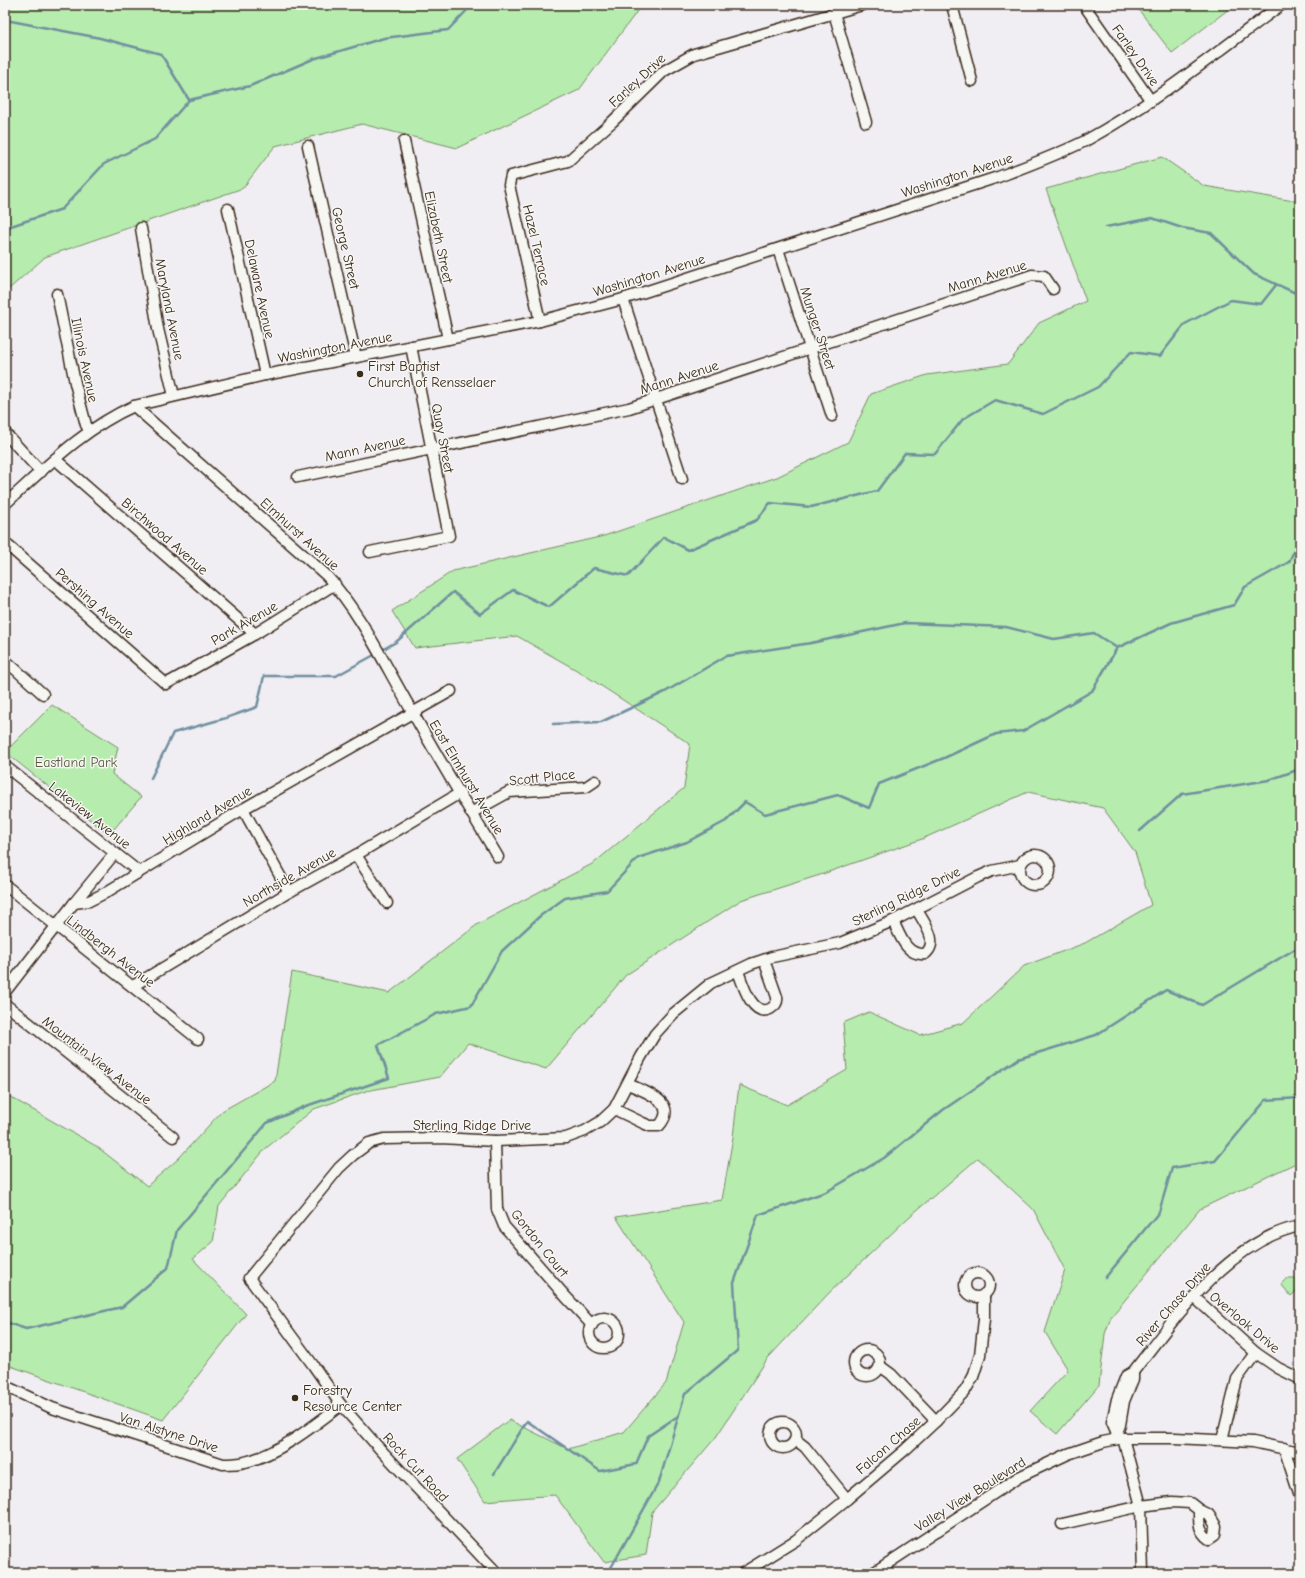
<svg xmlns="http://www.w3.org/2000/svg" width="1305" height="1578" viewBox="0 0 1305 1578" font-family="'Comic Neue',sans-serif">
	<rect width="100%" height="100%" fill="#f0edf3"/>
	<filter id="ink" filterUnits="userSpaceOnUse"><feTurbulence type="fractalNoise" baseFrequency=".025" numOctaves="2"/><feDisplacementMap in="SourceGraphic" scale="8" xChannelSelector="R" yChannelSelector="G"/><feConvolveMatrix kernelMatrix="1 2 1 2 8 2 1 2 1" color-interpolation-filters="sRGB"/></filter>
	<g filter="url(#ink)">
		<g fill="#b6ecae" stroke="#788b66">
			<polygon points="5,5 644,5 641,6 579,90 457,148 362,124 275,146 243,188 45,257 9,289 5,290"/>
			<polygon points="1135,5 1234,5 1172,53"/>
			<polygon points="1162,157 1204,186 1300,202 1300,1161 1200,1209 1111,1317 1105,1334 1099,1385 1057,1434 1030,1411 1068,1370 1045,1332 1065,1270 1033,1209 978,1158 909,1217 829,1293 768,1358 716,1437 652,1512 646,1555 604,1562 555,1495 485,1501 457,1459 509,1420 568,1449 624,1432 666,1383 684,1322 616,1217 722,1200 733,1137 739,1085 787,1105 847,1070 843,1023 869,1012 920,1035 963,1023 1024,966 1085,943 1151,905 1135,852 1103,808 1028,792 922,839 820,875 741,900 626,975 546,1069 468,1043 440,1077 366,1091 314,1109 265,1149 219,1206 213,1242 193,1259 246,1314 163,1420 5,1364 5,1094 96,1146 147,1186 178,1159 222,1111 275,1081 292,972 389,993 478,924 594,863 684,788 690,744 580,672 517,636 415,648 392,611 453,571 604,536 777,477 848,442 871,394 927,375 1008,364 1039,323 1086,301 1046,189"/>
			<polygon points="52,705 118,747 112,774 141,797 109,835 5,752"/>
			<polygon points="1286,1279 1299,1279 1300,1280 1300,1288 1291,1296 1281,1284"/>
		</g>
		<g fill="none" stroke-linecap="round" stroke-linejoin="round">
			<g stroke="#708f9e" stroke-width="2.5">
				<polyline points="11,21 100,38 161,54 189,100"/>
				<polyline points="1106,227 1152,218 1182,228 1211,233 1254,274 1300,295"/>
				<polyline points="5,228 62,209 104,164 155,139 189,100 250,86 313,59 384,38 448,30 472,5"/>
				<polyline points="380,651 396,642 453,592 480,614 513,590 549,607 594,568 628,576 664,537 688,550 757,520 770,503 811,507 877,491 905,453 935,454 963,419 995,400 1043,414 1098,387 1131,352 1160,356 1185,324 1231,300 1261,304 1276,285"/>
				<polyline points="553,724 601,722 665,692 726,656 811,643 905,623 1006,627 1054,639 1094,633 1117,648"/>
				<polyline points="151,778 173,733 226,718 257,707 264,676 336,676 376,654"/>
				<polyline points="1140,831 1182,794 1269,780 1300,769"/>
				<polyline points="1105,1278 1159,1212 1172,1168 1215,1161 1266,1100 1300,1098"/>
				<polyline points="5,1322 26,1329 122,1307 168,1268 177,1230 267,1123 306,1106 389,1078 378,1045 436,1014 471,1006 502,951 540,916 565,898 607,891 638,858 687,842 726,821 745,802 765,814 838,795 869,808 879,784 944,758 996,734 1023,731 1092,691 1117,648 1171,623 1234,605 1245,587 1289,562 1300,537"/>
				<polyline points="494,1474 527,1421 600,1471 636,1464 648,1436 678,1416"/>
				<polyline points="608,1573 659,1482 685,1394 738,1350 734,1283 758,1215 826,1192 884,1158 943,1110 1018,1059 1096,1035 1166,990 1202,1005 1300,946"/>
			</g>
			<defs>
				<g id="minor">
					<polyline points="952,5 972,81"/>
					<polyline points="1084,5 1151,101"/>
					<polyline points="834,13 866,122"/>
					<polyline points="404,141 448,339"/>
					<polyline points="308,146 356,357"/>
					<polyline points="228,209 265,375"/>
					<polyline points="141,228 158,329 174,396"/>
					<polyline points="778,249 832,416"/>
					<polyline points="57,294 75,383 86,425 89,430"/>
					<polyline points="623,299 682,479"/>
					<polyline points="540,321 509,185 511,176 568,161 612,122 664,71 694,54 862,5"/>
					<path d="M134 406 326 575C363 616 385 666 413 713 440 762 469 809 498 857"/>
					<polyline points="5,433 41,472"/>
					<polyline points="55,459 255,634"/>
					<polyline points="298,477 629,408 1032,275 1044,276 1053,289"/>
					<path d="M5 504C45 468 84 428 134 406L265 375 540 321 623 299 998 177C1027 166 1057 155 1085 141 1155 103 1217 52 1281 5"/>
					<polyline points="5,543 166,684 255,634 335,584"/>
					<polyline points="370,552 449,536 411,346"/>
					<polyline points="5,660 43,694"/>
					<polyline points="5,766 139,872"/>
					<polyline points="243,809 289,892"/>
					<polyline points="471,813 509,792 586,787 595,781"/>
					<circle cx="1035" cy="870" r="15"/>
					<polyline points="356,855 387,903"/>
					<polyline points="5,885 198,1039"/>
					<polyline points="74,903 115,853"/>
					<path d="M893 921C900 935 906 956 925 954 940 942 924 923 917 910"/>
					<path d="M738 971C742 982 752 1018 770 1009 775 1006 778 1002 777 997L764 960"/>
					<polyline points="133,986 289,892 356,855 460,793"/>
					<polyline points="5,992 74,903 89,901 105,893 243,809 451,691"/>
					<polyline points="5,1004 173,1137"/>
					<path d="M614 1109 643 1123 650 1126H659C680 1102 645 1092 628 1084"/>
					<polyline points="495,1141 497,1209 504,1226 566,1297 592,1325"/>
					<circle cx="977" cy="1285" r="12"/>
					<polyline points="1194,1297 1256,1353 1278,1368 1300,1379"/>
					<circle cx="604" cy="1333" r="15"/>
					<circle cx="867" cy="1363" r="13"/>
					<polyline points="880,1366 891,1374 936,1421"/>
					<path d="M5 1386 52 1408 223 1464C230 1464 238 1464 245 1462 277 1455 315 1425 341 1405"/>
					<circle cx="783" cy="1435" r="13"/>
					<path d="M1116 1431 1112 1422 1117 1399 1126 1376 1133 1372C1174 1319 1230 1240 1300 1226"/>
					<polyline points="1116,1435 1120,1425 1124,1401 1133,1379 1133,1372"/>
					<polyline points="1123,1438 1141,1506 1143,1573"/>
					<polyline points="796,1440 805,1447 847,1499"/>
					<polyline points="1222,1440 1237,1379 1256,1353"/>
					<polyline points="1284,1448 1300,1497"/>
					<path d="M1062 1524 1141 1506 1172 1502 1190 1503 1199 1510 1209 1515 1216 1526 1215 1535 1209 1539C1198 1531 1199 1522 1199 1510"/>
					<polyline points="497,1573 379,1448 341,1405 313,1365 249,1278 339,1168 353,1155 369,1143 384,1139 441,1138 495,1141 566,1138 585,1131 600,1122 614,1109 641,1057 655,1034 673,1014 711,983 751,964 772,957 840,943 893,921 978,877 992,871 1020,865"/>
					<polyline points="743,1573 796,1540 847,1499 906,1449 936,1421 965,1391 973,1377 980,1355 984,1319 984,1294"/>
					<polyline points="873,1573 1019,1477 1068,1454 1103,1442 1123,1438 1175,1438 1253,1442 1300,1452"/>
				</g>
			</defs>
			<use href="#minor" stroke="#3b2a1e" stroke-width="13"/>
			<use href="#minor" stroke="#f6f6f2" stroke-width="10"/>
		</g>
	</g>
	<g fill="#3b2a1e" stroke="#f6f6f2" stroke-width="1.5">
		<circle cx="360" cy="374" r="4"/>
		<circle cx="295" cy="1398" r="4"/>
	</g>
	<g text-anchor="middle" stroke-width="3" stroke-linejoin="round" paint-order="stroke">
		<g font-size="14" fill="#3b2a1e" stroke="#f6f6f2">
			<text transform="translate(1136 55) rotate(55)" y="5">Farley Drive</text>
			<text transform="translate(637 80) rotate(-43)" y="5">Farley Drive</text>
			<text transform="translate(957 175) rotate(-18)" y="5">Washington Avenue</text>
			<text transform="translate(439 237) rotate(78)" y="5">Elizabeth Street</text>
			<text transform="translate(537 245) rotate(77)" y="5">Hazel Terrace</text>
			<text transform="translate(346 248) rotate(77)" y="5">George Street</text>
			<text transform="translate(649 275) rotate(-17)" y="5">Washington Avenue</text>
			<text transform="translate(987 276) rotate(-17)" y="5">Mann Avenue</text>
			<text transform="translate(260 289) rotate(78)" y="5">Delaware Avenue</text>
			<text transform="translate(170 309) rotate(79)" y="5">Maryland Avenue</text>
			<text transform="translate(818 328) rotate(72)" y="5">Munger Street</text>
			<text transform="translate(335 347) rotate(-11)" y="5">Washington Avenue</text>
			<text transform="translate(85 360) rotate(78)" y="5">Illinois Avenue</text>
			<text transform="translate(679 377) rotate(-18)" y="5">Mann Avenue</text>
			<text transform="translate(443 438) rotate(79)" y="5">Quay Street</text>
			<text transform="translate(365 448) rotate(-12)" y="5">Mann Avenue</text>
			<text transform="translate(300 534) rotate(42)" y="5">Elmhurst Avenue</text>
			<text transform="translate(165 536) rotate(41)" y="5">Birchwood Avenue</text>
			<text transform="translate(95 603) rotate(41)" y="5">Pershing Avenue</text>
			<text transform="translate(244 623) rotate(-30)" y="5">Park Avenue</text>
			<text transform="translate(467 777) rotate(59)" y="5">East Elmhurst Avenue</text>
			<text transform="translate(542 777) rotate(-6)" y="5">Scott Place</text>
			<text transform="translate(90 815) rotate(38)" y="5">Lakeview Avenue</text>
			<text transform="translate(207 815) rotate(-31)" y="5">Highland Avenue</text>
			<text transform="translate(289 877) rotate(-30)" y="5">Northside Avenue</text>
			<text transform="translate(906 896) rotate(-26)" y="5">Sterling Ridge Drive</text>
			<text transform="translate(111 951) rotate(38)" y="5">Lindbergh Avenue</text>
			<text transform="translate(97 1060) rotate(38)" y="5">Mountain View Avenue</text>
			<text x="472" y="1130">Sterling Ridge Drive</text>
			<text transform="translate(540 1243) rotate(51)" y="5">Gordon Court</text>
			<text transform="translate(1173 1304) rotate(-49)" y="5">River Chase Drive</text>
			<text transform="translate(1245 1322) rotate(40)" y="5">Overlook Drive</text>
			<text transform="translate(169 1432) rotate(18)" y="5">Van Alstyne Drive</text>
			<text transform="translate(888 1445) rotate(-41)" y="5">Falcon Chase</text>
			<text transform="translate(416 1467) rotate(47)" y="5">Rock Cut Road</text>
			<text transform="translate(970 1494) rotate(-32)" y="5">Valley View Boulevard</text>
		</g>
		<g font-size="14" fill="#3b2a1e" stroke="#f6f6f2" text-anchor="start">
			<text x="368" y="371">First Baptist<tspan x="368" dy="16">Church of Rensselaer</tspan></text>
			<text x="303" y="1395">Forestry<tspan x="303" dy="16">Resource Center</tspan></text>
		</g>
		<g font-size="14" fill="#5a5a42" stroke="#f6f6f2">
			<text x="76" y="767">Eastland Park</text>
		</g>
	</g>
	<rect width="1305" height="1578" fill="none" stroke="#f6f6f2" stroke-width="20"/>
	<rect x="10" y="10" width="1285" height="1558" fill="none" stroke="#3b2a1e" stroke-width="1.5" filter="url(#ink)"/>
</svg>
